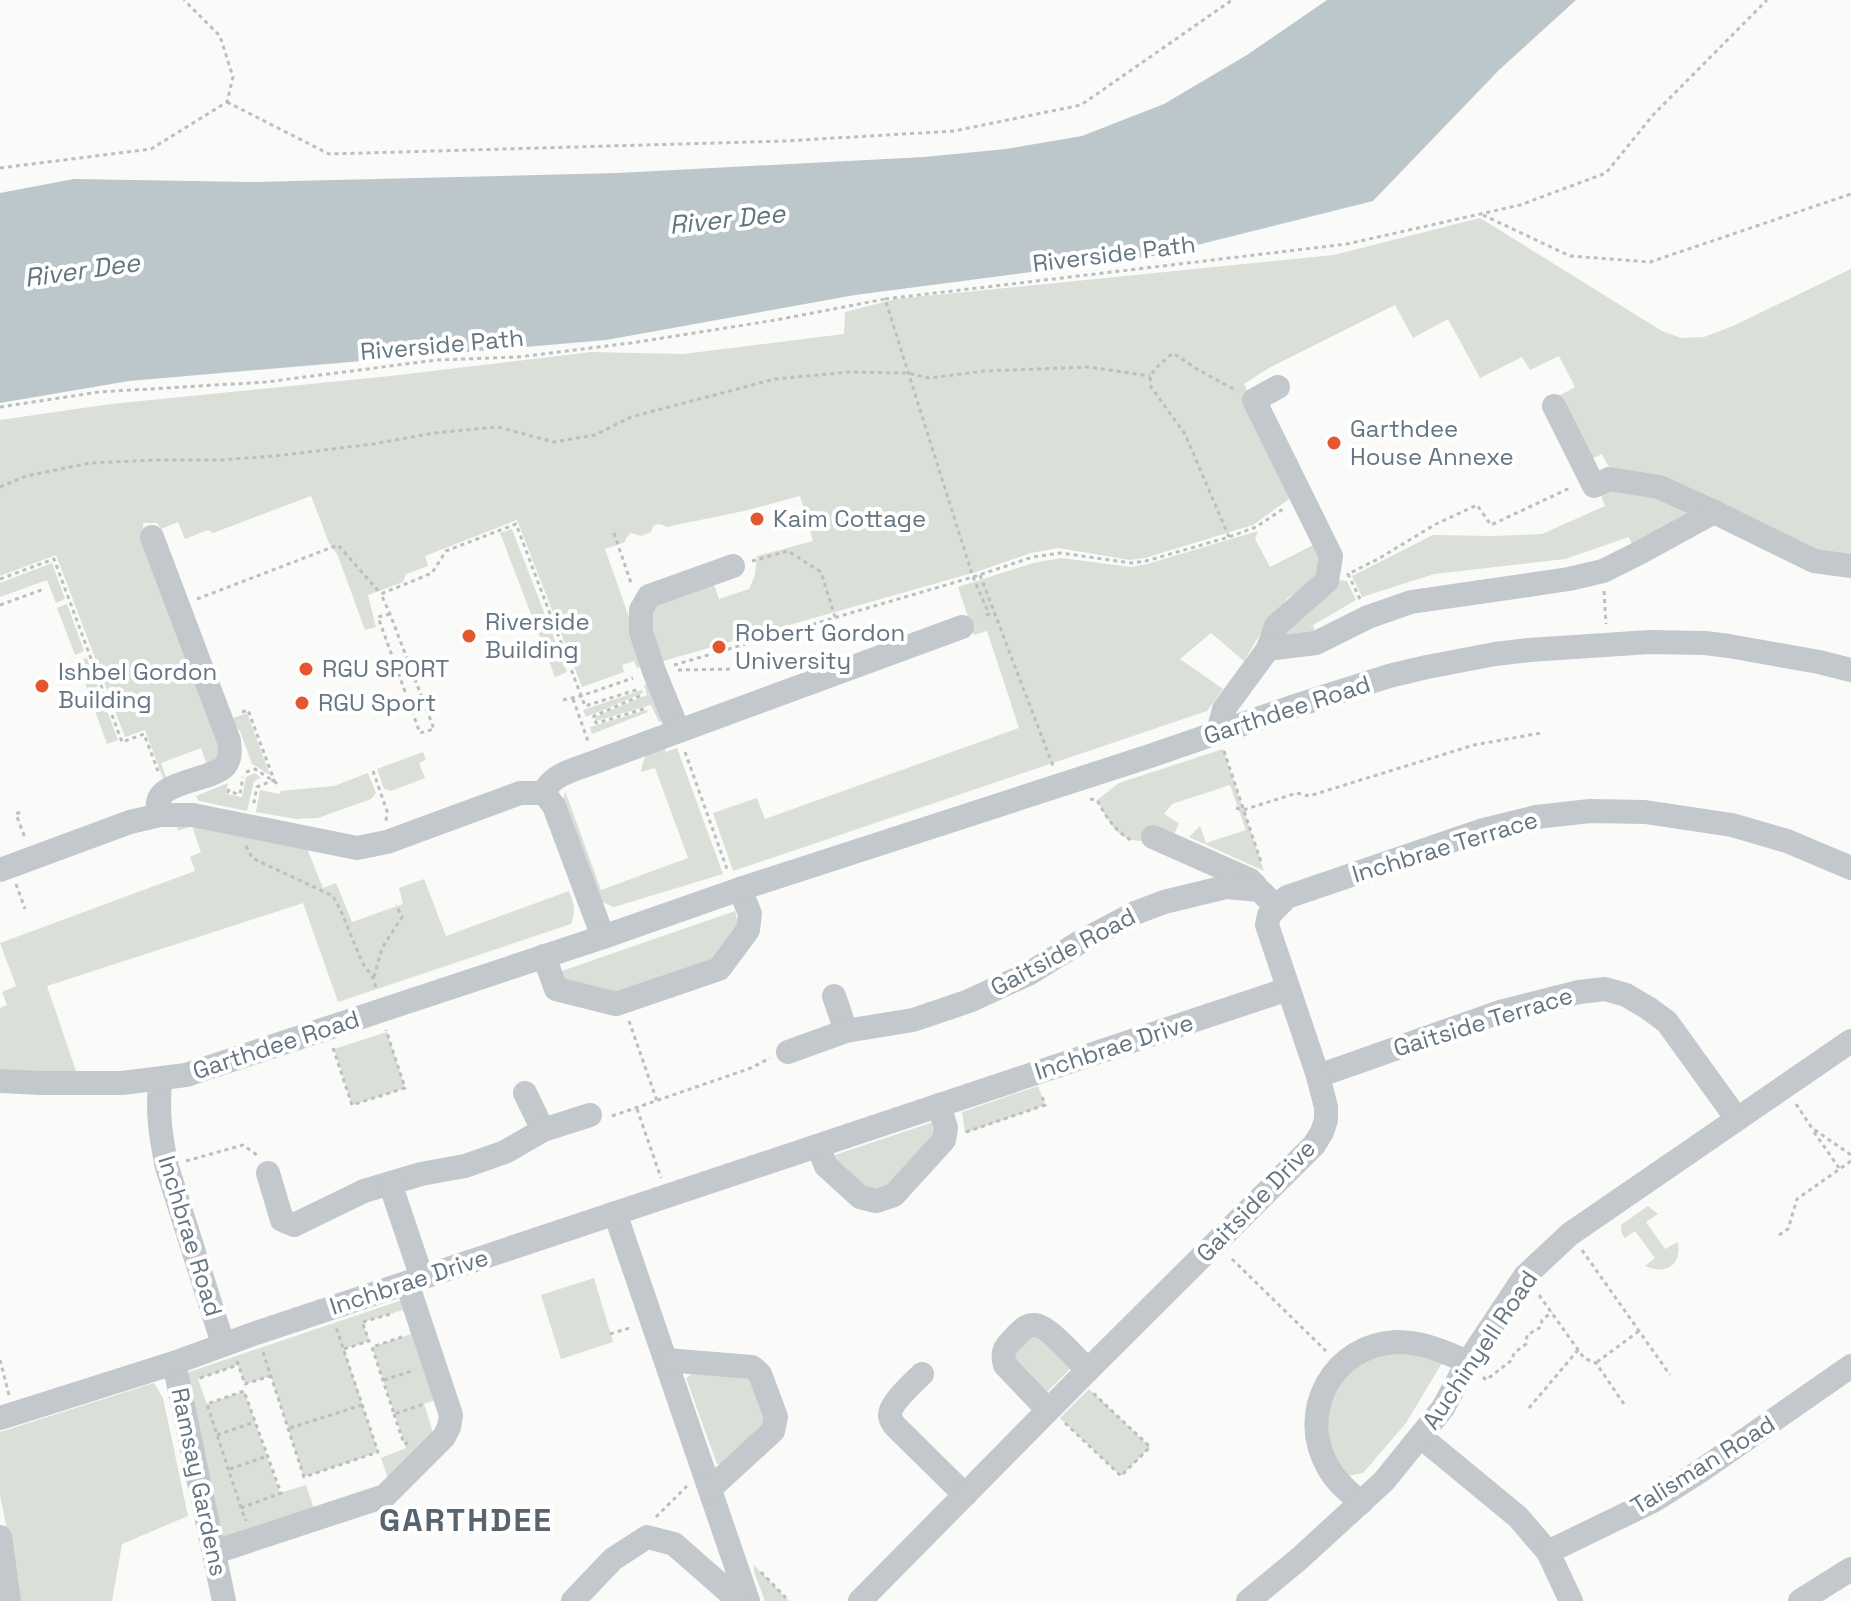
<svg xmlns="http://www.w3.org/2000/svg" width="1851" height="1601" viewBox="0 0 1851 1601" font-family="'Space Grotesk',sans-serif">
	<rect width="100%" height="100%" fill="#fafaf8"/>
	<g fill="#dadfd7">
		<path d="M1480 218 1662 331 1681 338 1704 337 1733 326 1851 269V558L1827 556 1616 474 1607 464 1602 454 1589 460 1557 397 1575 387 1559 356 1530 370 1522 357 1480 378 1448 319 1413 338 1395 305 1269 368 1244 384 1296 494 1253 525 1145 558 1130 560 1058 548 1031 553 976 572 656 663 649 619 656 605 712 579 719 599 749 589 755 575 757 556 813 541 800 496 744 511 666 527C660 522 652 524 651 532L641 536 631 533 626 538 625 542 605 549 646 665 637 668 634 661 622 665 624 672 582 687 517 520 425 556 428 566 406 574 403 582 368 595 376 627 365 630 338 556 329 543 311 496 213 533 208 530 185 539 178 522 161 529 157 523H143L144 537 222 739 219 755 207 765 201 748 161 763 167 780 164 781 145 730 125 737 56 555 0 576V420L111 404 390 376 591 352 683 354 844 334 845 312 896 299 1334 255Z"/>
		<polygon points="1599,490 1656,494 1692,511 1633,547 1629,537 1565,559 1434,574 1362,597 1352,576 1433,535 1493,536 1542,534 1605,506"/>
		<polygon points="512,529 567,672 555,677 500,533"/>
		<polygon points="1258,531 1255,539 1270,567 1319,542 1322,562 1315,580 1288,598 1269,619 1244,661 1211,633 1180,659 1223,689 1207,711 733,871 713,813 757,798 765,819 1019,728 987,631 974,635 958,587 1033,563 1061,558 1131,567 1147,564"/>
		<polygon points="52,563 65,599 56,603 47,580 0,597 0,583"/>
		<polygon points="1340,580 1347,581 1356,600 1313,625 1316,637 1287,638 1284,628 1332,591"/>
		<polygon points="67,604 84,651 75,655 57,608"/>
		<polygon points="87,658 118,740 107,744 77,661"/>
		<polygon points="653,682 666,719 659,722 651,705 596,721 595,717 647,695 644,685"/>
		<polygon points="642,690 643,693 586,717 583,710"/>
		<polygon points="647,710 648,712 592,734 590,727"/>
		<polygon points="247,713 270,775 252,764 240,731 228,720"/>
		<path d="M663 745 666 752 677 748 723 874 614 907 602 902 563 801 565 791 601 890 688 858 655 768 641 772C643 756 648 750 663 745Z"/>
		<path d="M1223 749 1264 871 1189 837 1200 826 1206 843 1246 830 1230 785 1172 804 1164 814 1179 823 1173 837C1127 846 1119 842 1097 800L1119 783Z"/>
		<polygon points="423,752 426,760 419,763 425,778 391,791 384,789 377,769"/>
		<polygon points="255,773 261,778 254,781 247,811 199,801 196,796 228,783 226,794 242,797 246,777"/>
		<polygon points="368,773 376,793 371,799 318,818 296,819 256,812 260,790 280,794 280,791 334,786"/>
		<path d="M183 824 306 846 323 888 336 883 352 922 403 904 399 888 424 879 446 936 569 891C574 903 576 911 571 924L338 1002 303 903 47 986 77 1074 0 1069V1008L7 1005 2 992 16 986 0 943 195 871 190 857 201 852 192 826 177 831 178 826Z"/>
		<polygon points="735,911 739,928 714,965 613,996 565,984 559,972"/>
		<polygon points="387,1032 405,1088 352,1105 334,1049"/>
		<polygon points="1038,1086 1045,1105 965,1133 962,1112"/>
		<polygon points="933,1122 938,1130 895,1182 865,1192 837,1168 835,1155"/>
		<path d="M1648 1206 1658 1214 1646 1222 1665 1249 1678 1242C1682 1266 1665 1275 1645 1266L1655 1258 1635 1231 1625 1238 1622 1234 1621 1225Z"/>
		<polygon points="594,1278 613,1342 561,1359 541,1295"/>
		<polygon points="408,1298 441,1398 424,1404 435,1439 390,1484 381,1458 406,1448 372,1347 411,1334 403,1310 363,1322 369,1341 344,1349 378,1452 304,1477 271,1376 245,1384 238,1365 198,1379 207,1404 244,1391 280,1493 306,1485 316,1515 220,1538 186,1378 189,1372"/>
		<polygon points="1032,1334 1073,1366 1044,1395 1013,1361 1013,1350"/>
		<polygon points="1395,1350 1442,1363 1406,1423 1363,1473 1348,1476 1331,1459 1326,1399 1363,1360"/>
		<polygon points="696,1371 746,1375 754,1383 767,1420 729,1464 717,1464 686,1378"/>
		<polygon points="154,1383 163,1398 188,1516 122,1544 112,1601 21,1601 0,1495 0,1432"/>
		<polygon points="1089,1389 1150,1447 1121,1476 1060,1418"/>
		<polygon points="754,1565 789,1601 765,1601 754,1572"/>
	</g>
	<polygon fill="#bbc7cb" points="1327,0 1576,0 1499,70 1373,201 1153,256 855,295 606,340 129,381 0,403 0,193 74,179 250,182 618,173 924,157 1006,149 1082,136 1164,104 1247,55"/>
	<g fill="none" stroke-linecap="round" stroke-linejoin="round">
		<g stroke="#bbbfc2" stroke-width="3" stroke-dasharray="4 4" stroke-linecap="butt">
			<polyline points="227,102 329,154 785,141 954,131 1081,105 1232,0"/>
			<polyline points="0,168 151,149 227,102 233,77 220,36 184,0"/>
			<polyline points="1483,215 1570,256 1650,262 1851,194"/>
			<polyline points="885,299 1347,244 1520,205 1606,173 1653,115 1767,0"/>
			<polyline points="0,407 99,392 266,382 437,360 518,357 631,343 776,320 885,299 973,577 989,614 982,617"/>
			<polyline points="0,487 26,476 90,463 156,460 220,460 275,456 373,444 434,433 498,427 554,442 595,435 631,417 775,379 849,372 908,373 929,378 984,371 1089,367 1150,376"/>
			<polyline points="614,533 632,586"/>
			<polyline points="1229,537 1185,434 1151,387 1150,376 1158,366 1173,353 1197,369 1237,391"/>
			<polyline points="752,561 788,551 821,572 835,617"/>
			<polyline points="980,575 1053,766"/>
			<polyline points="0,579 54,559 122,742 144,734 158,771"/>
			<polyline points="1604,591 1606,624"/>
			<polyline points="197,599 338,545 381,594"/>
			<polyline points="1360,599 1348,574 1378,559 1436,524 1477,505 1491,525 1572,487"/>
			<polyline points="0,605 44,589"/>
			<polyline points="390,614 378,617 420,733 434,729 390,614 381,594 432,573 446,551 516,524 585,706 639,689"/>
			<polyline points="674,665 973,577 1033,557 1061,553 1131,563 1146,561 1229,537 1256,527 1283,509"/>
			<polyline points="678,670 733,669"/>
			<polyline points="640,696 594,716 593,720 597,723 647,708"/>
			<polyline points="573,699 588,741"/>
			<polyline points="563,700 581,696 633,678"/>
			<polyline points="242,712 248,710 274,780 257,787 253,807"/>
			<polyline points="1224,751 1261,862"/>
			<polyline points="685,752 727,869"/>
			<polyline points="373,771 387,811 386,821"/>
			<polyline points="246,772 255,769 278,784"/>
			<polyline points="229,789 228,792 240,794 243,777"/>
			<path d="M1090 799 1097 800C1107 819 1116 832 1134 842"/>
			<polyline points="1236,808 1243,810 1297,793 1309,796 1474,745 1541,733"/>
			<polyline points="20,812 16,814 25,838"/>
			<polyline points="246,846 252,858 333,896 341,911 362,962 373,978 377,990"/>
			<polyline points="16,884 25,909"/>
			<polyline points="374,977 382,948 402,917 396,905"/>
			<polyline points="629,1021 657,1101"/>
			<polyline points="333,1048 352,1105 405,1088 386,1030"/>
			<polyline points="1796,1104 1812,1128 1851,1155"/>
			<polyline points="637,1109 661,1178"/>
			<polyline points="612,1116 751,1068 770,1058"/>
			<polyline points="966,1132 1045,1105 1041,1093"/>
			<polyline points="1814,1132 1839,1168"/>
			<polyline points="186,1161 243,1145 257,1155"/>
			<polyline points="1779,1235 1788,1229 1797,1199 1851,1161"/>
			<polyline points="1582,1250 1670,1375"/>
			<polyline points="1232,1259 1326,1351"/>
			<polyline points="1539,1295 1584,1358 1596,1363 1626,1407"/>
			<polyline points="363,1322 394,1313"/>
			<polyline points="610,1334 633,1327"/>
			<polyline points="402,1337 372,1347 394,1414 424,1404"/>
			<polyline points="344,1349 369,1341 362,1321"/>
			<polyline points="263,1352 304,1477 378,1452 336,1327"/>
			<polyline points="0,1360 9,1395"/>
			<polyline points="237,1361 245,1384 270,1376"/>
			<polyline points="1597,1362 1639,1331"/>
			<polyline points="1483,1377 1486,1380 1512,1360 1514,1353 1526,1344 1527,1335 1541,1327 1542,1320 1552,1312"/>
			<polyline points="200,1378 238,1365"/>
			<polyline points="384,1380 415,1370"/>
			<polyline points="1529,1408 1578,1350"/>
			<polyline points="394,1414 404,1444 408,1443"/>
			<polyline points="1065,1423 1121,1476 1150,1447 1093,1393"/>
			<polyline points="290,1428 362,1405"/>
			<polyline points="217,1435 255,1422"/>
			<polyline points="230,1469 267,1456"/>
			<polyline points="241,1508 207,1404 244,1391 281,1493 241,1508 246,1521"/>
			<polyline points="656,1517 687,1486"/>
			<polyline points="761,1572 789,1601"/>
		</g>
		<g stroke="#c3c8cc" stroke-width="24">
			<polyline points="1554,406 1594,486 1609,479 1659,487 1714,512 1814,561 1851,566"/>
			<path d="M152 537 229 741C230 750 231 758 225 766 208 783 145 780 160 815"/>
			<polyline points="1268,649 1276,626 1327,581 1331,556 1254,400 1278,387"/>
			<polyline points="678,730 654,671 641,632 641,610 649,596 733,566"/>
			<polyline points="1218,732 1224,709 1268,649 1316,643 1368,617 1411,602 1569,579 1603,571 1641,552 1714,512"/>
			<path d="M544 793C551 774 577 769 595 762L962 627"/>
			<polyline points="1153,837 1250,880 1255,885"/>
			<polyline points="0,870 130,822 160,815 193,815 357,848 387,842 520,793 544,793 554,806 603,937"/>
			<polyline points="544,956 556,989 616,1004 622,1002 719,969 748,930 750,914 740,889"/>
			<polyline points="834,996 846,1031"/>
			<polyline points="788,1052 846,1031 913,1020 969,1001 1030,973 1080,942 1135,913 1164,902 1226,887 1259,890 1276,906"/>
			<polyline points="1318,1076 1500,1012 1579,992 1605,989 1626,995 1648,1008 1667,1022 1737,1119"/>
			<path d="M161 1079C156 1108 161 1138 167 1167L223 1344"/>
			<polyline points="0,1081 40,1083 122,1083 186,1075 603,937 740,889 1153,755 1292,707 1389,676 1427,667 1495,654 1529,650 1650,642 1705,643 1729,646 1819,662 1851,670"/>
			<polyline points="525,1093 543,1130"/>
			<polyline points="818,1146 826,1166 860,1197 876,1201 894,1195 944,1140 946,1128 939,1105"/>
			<polyline points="268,1173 282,1220 294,1225 364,1191 421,1174 465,1166 505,1152 543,1130 590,1115"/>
			<polyline points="390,1183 422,1278"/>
			<polyline points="615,1213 748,1601"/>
			<polyline points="666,1360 752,1367 760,1374 776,1417 773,1431 711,1488"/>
			<polyline points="174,1363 224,1601"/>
			<path d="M922 1374C913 1383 889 1404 890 1416 891 1421 893 1424 896 1427L965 1495"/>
			<path d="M1048 1410 1005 1365C1001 1352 1005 1347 1014 1338 1020 1332 1026 1324 1035 1325 1049 1326 1077 1360 1088 1370"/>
			<polyline points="0,1418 174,1363 256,1333 1288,989"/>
			<polyline points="1421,1437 1518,1517 1548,1552 1571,1601"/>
			<path d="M1361 1503C1349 1492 1335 1481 1328 1467 1296 1411 1334 1344 1397 1342 1423 1342 1445 1352 1468 1362"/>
			<polyline points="0,1537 9,1601"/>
			<polyline points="215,1552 385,1496 444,1437 449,1427 451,1415 407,1283"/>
			<polyline points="1548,1552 1655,1500 1699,1472 1851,1366"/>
			<polyline points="573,1601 613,1559 647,1537 674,1544 739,1601"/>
			<polyline points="860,1601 1088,1370 1314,1145 1322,1132 1326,1120 1326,1107 1318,1076 1267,925 1269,915 1287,897 1480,831 1536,817 1590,811 1645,812 1732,825 1787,841 1851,868"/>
			<polyline points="1248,1601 1299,1559 1384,1481 1443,1408 1468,1362 1525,1276 1570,1234 1851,1041"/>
			<polyline points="1800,1601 1851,1569"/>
		</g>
	</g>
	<g fill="#e4572e" stroke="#fff" stroke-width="3">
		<circle cx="1334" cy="443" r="8"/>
		<circle cx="757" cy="519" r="8"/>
		<circle cx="469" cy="636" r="8"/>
		<circle cx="719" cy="647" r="8"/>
		<circle cx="306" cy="669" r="8"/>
		<circle cx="42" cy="686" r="8"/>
		<circle cx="302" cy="703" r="8"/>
	</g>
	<g text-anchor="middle" stroke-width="8" stroke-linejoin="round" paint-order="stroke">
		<g font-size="24" fill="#657683" stroke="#fff">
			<text transform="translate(1114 254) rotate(-7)" y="8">Riverside Path</text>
			<text transform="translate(442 345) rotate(-5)" y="8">Riverside Path</text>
			<text transform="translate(1287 710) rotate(-18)" y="8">Garthdee Road</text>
			<text transform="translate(1445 847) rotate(-17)" y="8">Inchbrae Terrace</text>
			<text transform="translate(1063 952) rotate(-28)" y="8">Gaitside Road</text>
			<text transform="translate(1483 1022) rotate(-17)" y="8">Gaitside Terrace</text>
			<text transform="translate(276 1045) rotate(-18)" y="8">Garthdee Road</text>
			<text transform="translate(1114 1047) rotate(-18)" y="8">Inchbrae Drive</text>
			<text transform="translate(1256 1201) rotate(-46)" y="8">Gaitside Drive</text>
			<text transform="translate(190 1236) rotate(73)" y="8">Inchbrae Road</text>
			<text transform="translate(409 1282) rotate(-18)" y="8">Inchbrae Drive</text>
			<text transform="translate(1480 1350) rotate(-56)" y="8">Auchinyell Road</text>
			<text transform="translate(1703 1465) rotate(-32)" y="8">Talisman Road</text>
			<text transform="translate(199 1482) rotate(78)" y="8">Ramsay Gardens</text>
		</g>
		<g font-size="24" fill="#657683" stroke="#fff" text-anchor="start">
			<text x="1350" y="437">Garthdee<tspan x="1350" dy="28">House Annexe</tspan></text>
			<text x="773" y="527">Kaim Cottage</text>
			<text x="485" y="630">Riverside<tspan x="485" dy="28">Building</tspan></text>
			<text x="735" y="641">Robert Gordon<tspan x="735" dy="28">University</tspan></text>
			<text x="322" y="677">RGU SPORT</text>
			<text x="58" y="680">Ishbel Gordon<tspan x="58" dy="28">Building</tspan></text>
			<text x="318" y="711">RGU Sport</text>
		</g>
		<g font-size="26" font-style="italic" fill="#60757c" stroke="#fff">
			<text transform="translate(727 219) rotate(-6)" y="9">River Dee</text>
			<text transform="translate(82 270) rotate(-8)" y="9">River Dee</text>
		</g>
		<g font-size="32" font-weight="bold" letter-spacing="2" fill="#57646e" stroke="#fff">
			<text x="466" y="1531">GARTHDEE</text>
		</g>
	</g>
</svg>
